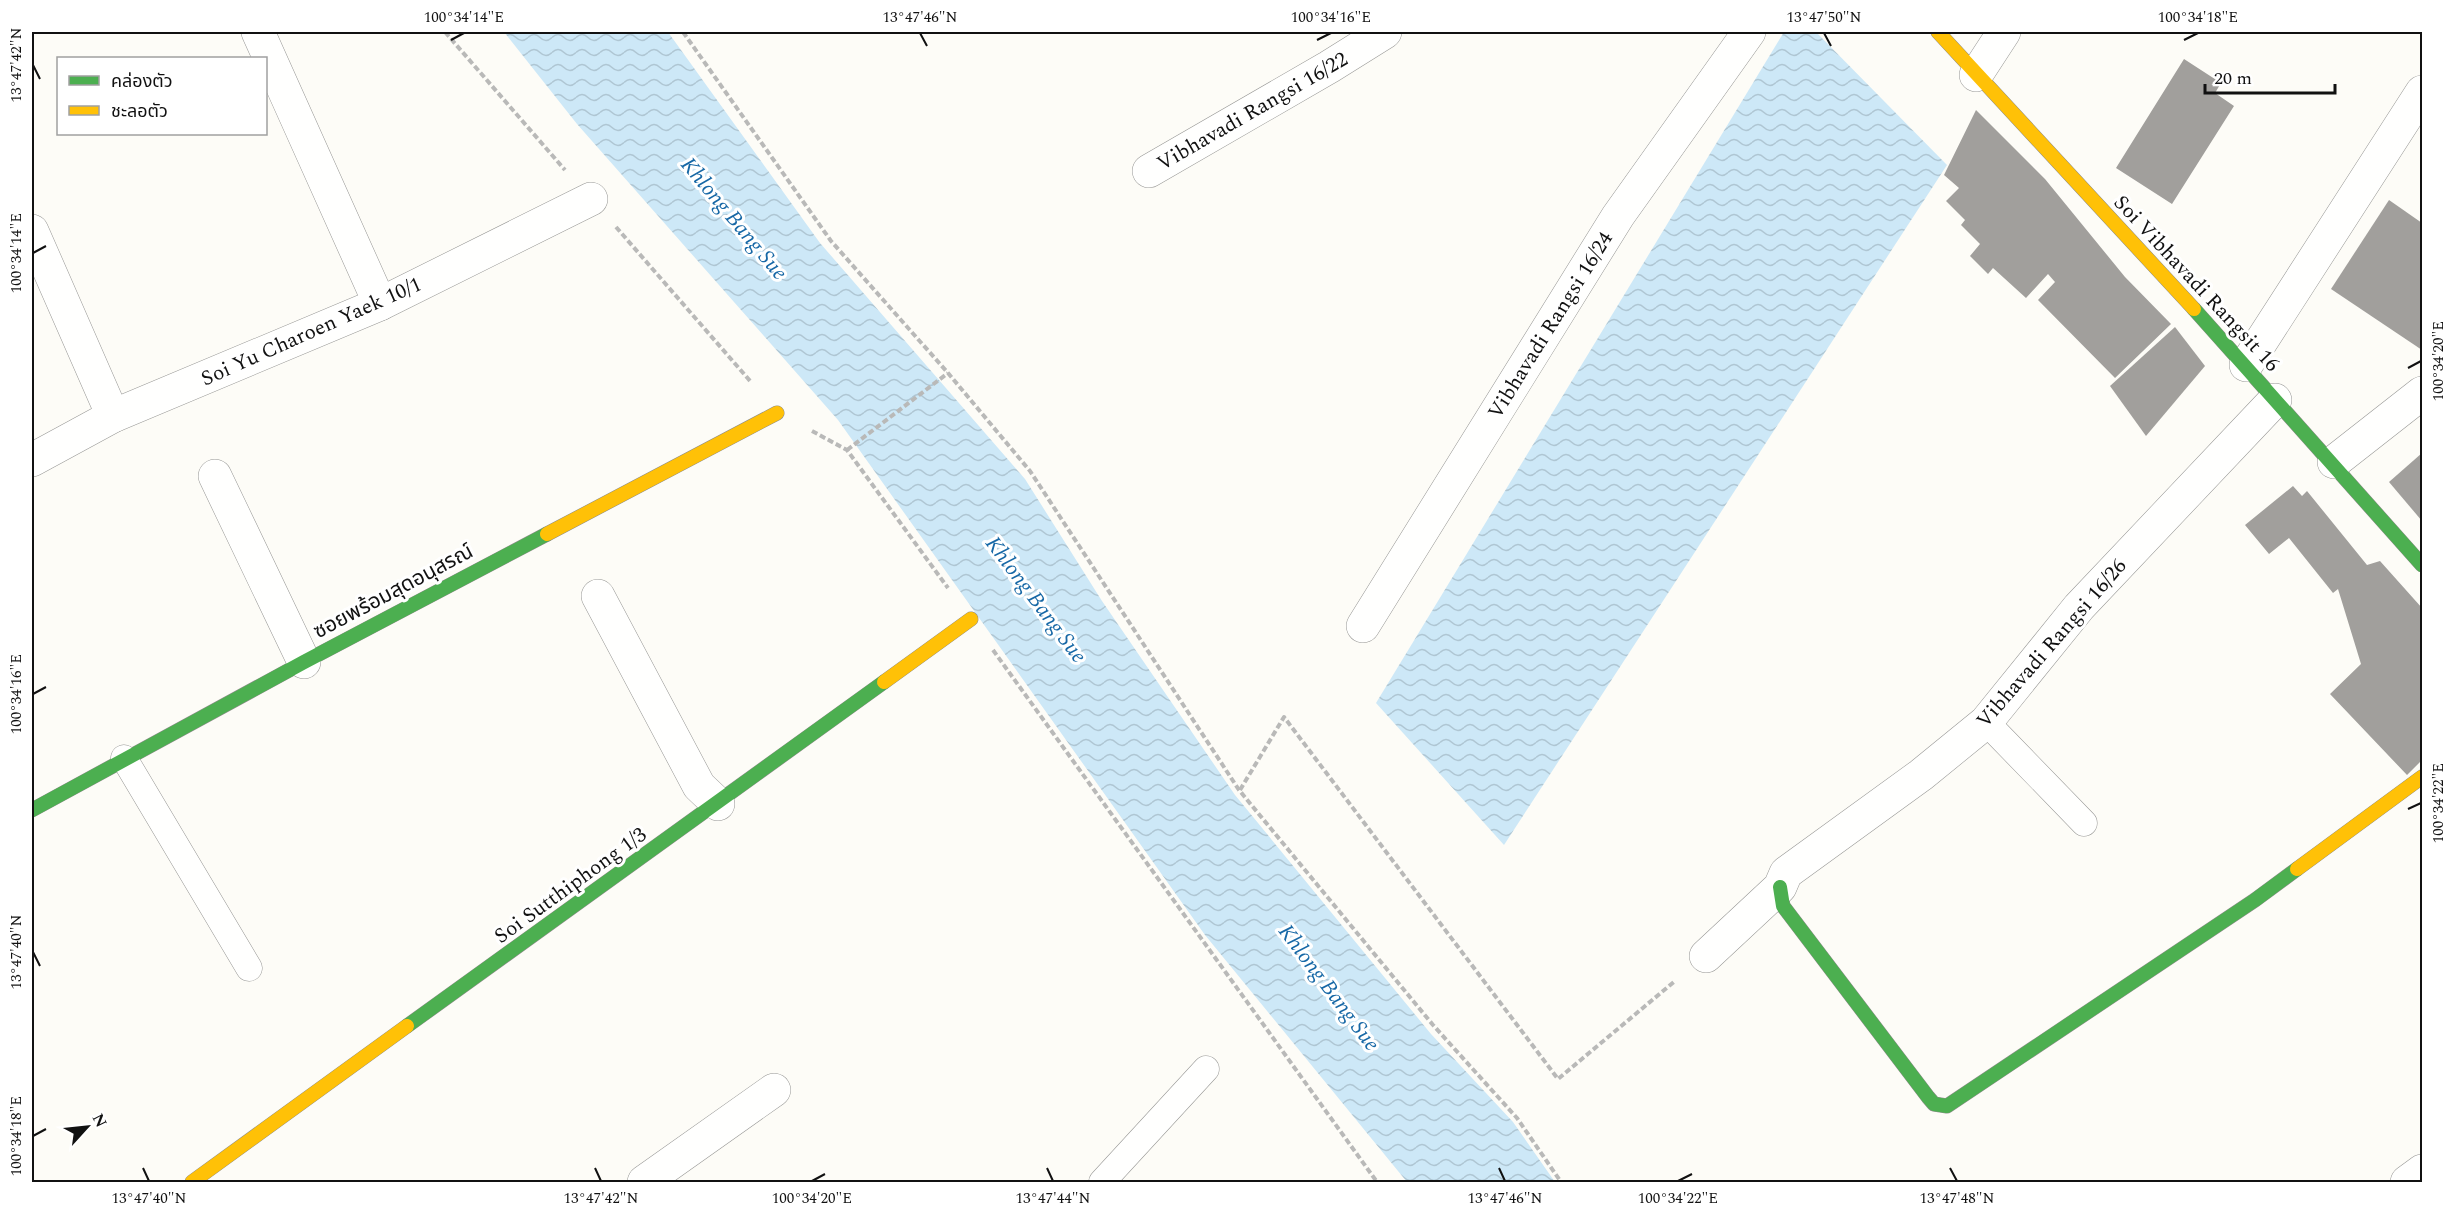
<svg xmlns="http://www.w3.org/2000/svg" width="2454" height="1214" viewBox="0 0 2454 1214" font-family="Spectral,'Noto Sans Thai',serif">
	<defs>
		<pattern id="water-waves" width="16" height="10" patternUnits="userSpaceOnUse" patternTransform="scale(1.5)"><rect width="16" height="10" fill="#cde8f7"/><path d="M0 5q4-4 8 0t8 0" fill="none" stroke="#afc6d3"/></pattern>
	</defs>
	<rect width="100%" height="100%" fill="#fdfcf7"/>
	<g fill="url(#water-waves)">
		<polygon points="504,32 668,32 820,243 1025,479 1102,601 1235,795 1431,1034 1513,1122 1555,1182 1407,1182 1205,935 838,420 577,124"/>
		<polygon points="1784,32 1816,32 1947,165 1504,845 1376,703"/>
	</g>
	<g fill="#a19f9c">
		<polygon points="2184,59 2221,83 2215,93 2234,106 2172,204 2116,168"/>
		<polygon points="1976,110 2045,179 2125,277 2171,324 2115,378 2038,300 2055,282 2048,274 2026,298 1993,268 1988,274 1970,256 1980,244 1961,225 1965,220 1946,201 1959,188 1944,175"/>
		<polygon points="2389,200 2422,223 2422,350 2331,289"/>
		<polygon points="2175,327 2205,366 2146,436 2110,386"/>
		<polygon points="2422,453 2422,521 2389,482"/>
		<polygon points="2293,486 2302,496 2307,491 2367,565 2380,561 2422,608 2422,760 2407,775 2330,694 2361,664 2338,589 2333,593 2289,538 2269,554 2245,525"/>
	</g>
	<g fill="none" stroke-linecap="round" stroke-linejoin="round">
		<defs>
			<g id="lane">
				<polyline points="1986,722 2084,823"/>
				<polyline points="124,758 249,968"/>
				<polyline points="1102,1182 1206,1069"/>
			</g>
			<g id="street">
				<polyline points="258,32 380,304"/>
				<polyline points="1976,75 2004,32"/>
				<polyline points="1149,171 1329,67 1385,32"/>
				<polyline points="32,231 113,416"/>
				<polyline points="2246,365 2422,92"/>
				<polyline points="32,460 113,416 380,304 591,199"/>
				<polyline points="2334,462 2422,393"/>
				<polyline points="215,476 304,662"/>
				<polyline points="598,596 699,786 718,804"/>
				<polyline points="1363,626 1618,216 1749,32"/>
				<polyline points="1706,956 1780,887 1786,873 1921,775 1986,722 2079,607 2275,400"/>
				<polyline points="644,1182 774,1090"/>
				<polyline points="2407,1182 2422,1171"/>
			</g>
			<g id="fast">
				<polyline points="2194,309 2422,565"/>
				<polyline points="32,810 304,662 547,534"/>
				<polyline points="1780,887 1783,906 1928,1097 1934,1104 1947,1106 2255,900 2297,869"/>
				<polyline points="407,1026 884,682"/>
			</g>
			<g id="slow">
				<polyline points="1938,32 2194,309"/>
				<polyline points="547,534 777,413"/>
				<polyline points="884,682 971,619"/>
				<polyline points="2297,869 2422,777"/>
				<polyline points="192,1182 407,1026"/>
			</g>
		</defs>
		<use href="#lane" stroke="#979795" stroke-width="27"/>
		<use href="#street" stroke="#979795" stroke-width="34"/>
		<use href="#fast" stroke="#8e8d8b" stroke-width="15"/>
		<use href="#slow" stroke="#8e8d8b" stroke-width="15"/>
		<g stroke="#b9b9b8" stroke-width="4" stroke-dasharray="6 3" stroke-linecap="butt">
			<polyline points="445,32 565,170"/>
			<polyline points="683,32 831,241 948,373 1030,471 1239,790 1433,1025 1517,1118 1561,1182"/>
			<polyline points="616,227 751,382"/>
			<polyline points="812,431 847,450 948,588"/>
			<polyline points="847,450 948,373"/>
			<polyline points="993,650 1377,1182"/>
			<polyline points="1240,790 1284,717 1558,1079 1675,981"/>
		</g>
		<use href="#lane" stroke="#fffffe" stroke-width="26"/>
		<use href="#street" stroke="#fffffe" stroke-width="33"/>
		<use href="#fast" stroke="#4caf50" stroke-width="14"/>
		<use href="#slow" stroke="#ffc107" stroke-width="14"/>
	</g>
	<path fill="none" stroke="#111" stroke-width="2" d="M920 33 927 46M1824 33 1831 46M451 40 464 33M1317 40 1331 33M2184 40 2198 33M33 65 40 79M33 253 46 246M2408 368 2421 361M33 694 46 687M2408 809 2421 803M33 952 40 966M33 1136 46 1129M143 1168 149 1181M595 1168 601 1181M1047 1168 1053 1181M1499 1168 1505 1181M1950 1168 1957 1181M812 1181 825 1174M1678 1181 1692 1174"/>
	<g text-anchor="middle" stroke-width="6" stroke-linejoin="round" paint-order="stroke">
		<g font-size="21" fill="#111" stroke="#fff">
			<text transform="translate(1252 111) rotate(-30)" y="7">Vibhavadi Rangsi 16/22</text>
			<text transform="translate(2197 283) rotate(47)" y="7">Soi Vibhavadi Rangsit 16</text>
			<text transform="translate(1550 325) rotate(-58)" y="7">Vibhavadi Rangsi 16/24</text>
			<text transform="translate(311 331) rotate(-24)" y="7">Soi Yu Charoen Yaek 10/1</text>
			<text transform="translate(393 591) rotate(-28)" y="7">ซอยพร้อมสุดอนุสรณ์</text>
			<text transform="translate(2051 643) rotate(-49)" y="7">Vibhavadi Rangsi 16/26</text>
			<text transform="translate(570 885) rotate(-36)" y="7">Soi Sutthiphong 1/3</text>
		</g>
		<g font-size="22" font-style="italic" fill="#1768a6" stroke="#fff">
			<text transform="translate(735 218) rotate(50)" y="8">Khlong Bang Sue</text>
			<text transform="translate(1037 599) rotate(53)" y="8">Khlong Bang Sue</text>
			<text transform="translate(1330 987) rotate(53)" y="8">Khlong Bang Sue</text>
		</g>
	</g>
	<rect width="2454" height="1214" fill="none" stroke="#ffffff" stroke-width="66"/>
	<rect x="57" y="57" width="210" height="78" fill="#ffffff" stroke="#a0a0a0" stroke-width="1.5"/>
	<rect x="69" y="76" width="30" height="9" fill="#4caf50" stroke="#a0a0a0" stroke-width="1.5"/>
	<text x="111" y="87" font-size="18" fill="#111111">คล่องตัว</text>
	<rect x="69" y="106" width="30" height="9" fill="#ffc107" stroke="#a0a0a0" stroke-width="1.5"/>
	<text x="111" y="117" font-size="18" fill="#111111">ชะลอตัว</text>
	<g transform="translate(87 1127) rotate(63)" stroke="#ffffff" stroke-width="4.5" paint-order="stroke">
	<path d="M0-4.5L10 22L0 15L-10 22Z" fill="#111111"/>
	<text y="-9" font-size="16" font-weight="bold" text-anchor="middle" fill="#111111">N</text>
	</g>
	<path d="M2205 84v9h130v-9" fill="none" stroke="#111111" stroke-width="3"/>
	<text x="2214" y="84" font-size="18" fill="#111111" stroke="#ffffff" stroke-width="4.5" paint-order="stroke">20 m</text>
	<rect x="33" y="33" width="2388" height="1148" fill="none" stroke="#111" stroke-width="2"/>
	<g font-size="15" text-anchor="middle" fill="#111">
		<text x="464" y="22">100°34'14"E</text>
		<text x="920" y="22">13°47'46"N</text>
		<text x="1331" y="22">100°34'16"E</text>
		<text x="1824" y="22">13°47'50"N</text>
		<text x="2198" y="22">100°34'18"E</text>
		<text transform="translate(16 65) rotate(-90)" y="5">13°47'42"N</text>
		<text transform="translate(16 253) rotate(-90)" y="5">100°34'14"E</text>
		<text transform="translate(2438 361) rotate(-90)" y="5">100°34'20"E</text>
		<text transform="translate(16 694) rotate(-90)" y="5">100°34'16"E</text>
		<text transform="translate(2438 803) rotate(-90)" y="5">100°34'22"E</text>
		<text transform="translate(16 952) rotate(-90)" y="5">13°47'40"N</text>
		<text transform="translate(16 1136) rotate(-90)" y="5">100°34'18"E</text>
		<text x="149" y="1203">13°47'40"N</text>
		<text x="601" y="1203">13°47'42"N</text>
		<text x="812" y="1203">100°34'20"E</text>
		<text x="1053" y="1203">13°47'44"N</text>
		<text x="1505" y="1203">13°47'46"N</text>
		<text x="1678" y="1203">100°34'22"E</text>
		<text x="1957" y="1203">13°47'48"N</text>
	</g>
</svg>
